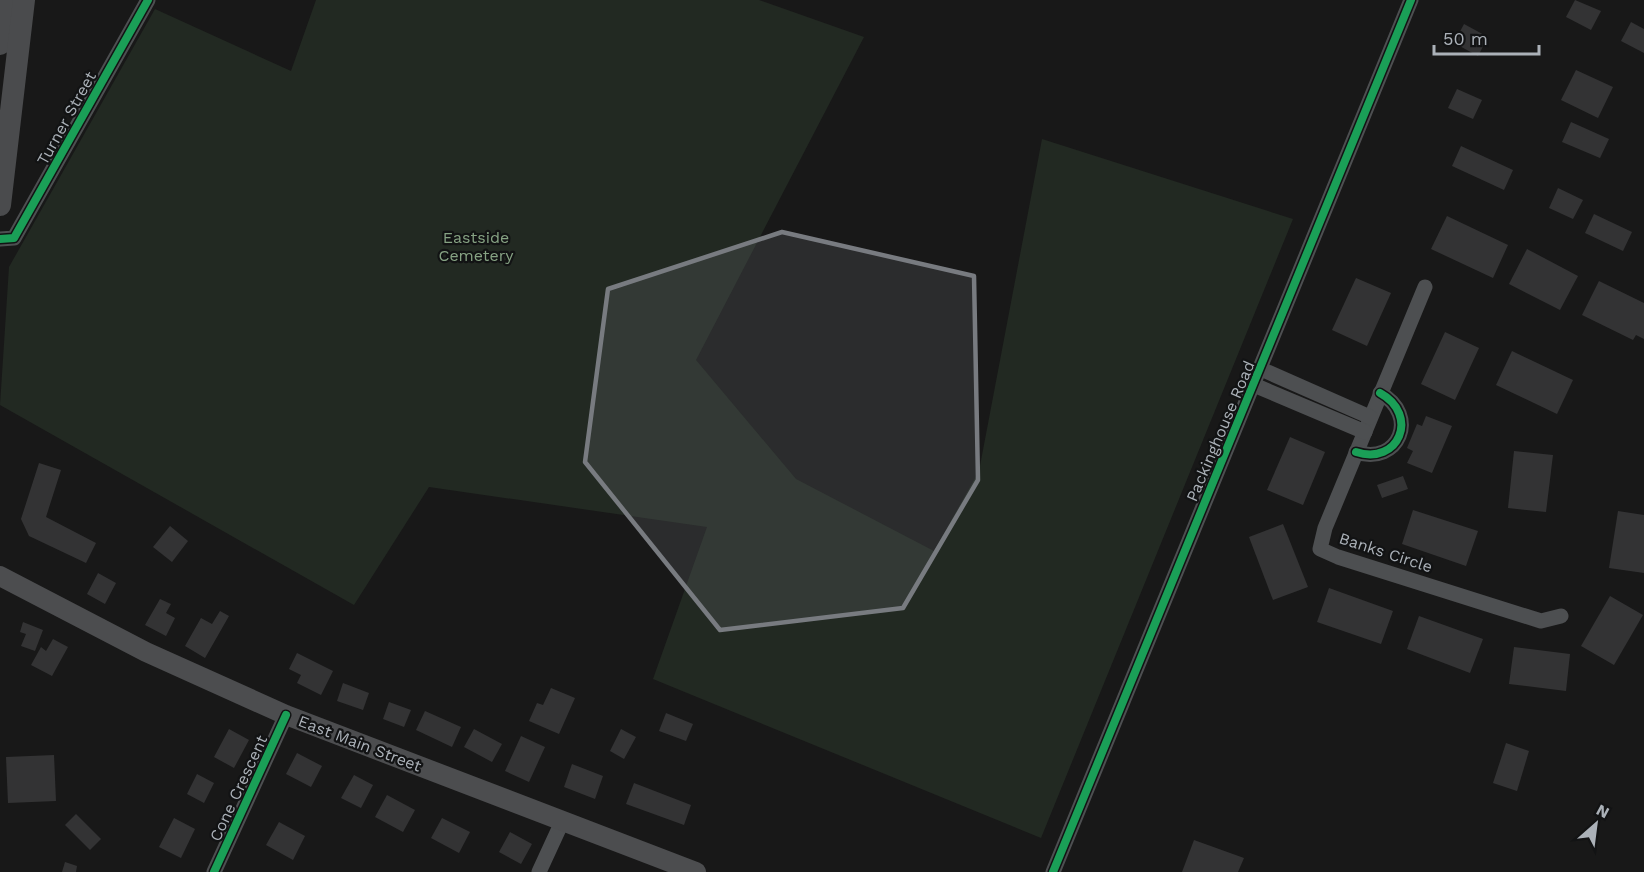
<svg xmlns="http://www.w3.org/2000/svg" width="1644" height="872" viewBox="0 0 1644 872" font-family="'Work Sans',sans-serif">
	<rect width="100%" height="100%" fill="#181818"/>
	<polygon fill="#222922" points="316,0 759,0 864,37 696,360 796,479 934,551 979,471 1042,139 1293,219 1041,838 653,679 707,527 429,487 354,605 0,405 9,267 155,9 291,71"/>
	<g fill="#333334">
		<polygon points="1575,0 1601,11 1591,30 1566,17"/>
		<polygon points="1631,22 1644,29 1644,53 1621,41"/>
		<polygon points="1464,24 1488,37 1478,56 1454,43"/>
		<polygon points="1576,70 1613,87 1598,118 1561,100"/>
		<polygon points="1457,89 1482,100 1473,119 1448,108"/>
		<polygon points="1571,122 1609,139 1600,158 1562,142"/>
		<polygon points="1461,146 1513,170 1504,190 1452,166"/>
		<polygon points="1558,188 1583,200 1573,219 1549,208"/>
		<polygon points="1594,214 1632,232 1623,251 1585,233"/>
		<polygon points="1447,216 1508,245 1493,278 1431,249"/>
		<polygon points="1527,249 1578,276 1560,310 1509,284"/>
		<polygon points="1356,278 1391,293 1367,346 1332,330"/>
		<polygon points="1599,281 1644,303 1644,339 1636,335 1633,340 1582,315"/>
		<polygon points="1445,332 1479,348 1455,400 1421,384"/>
		<polygon points="1512,351 1573,380 1557,414 1496,385"/>
		<polygon points="1426,416 1452,426 1432,473 1407,463 1413,451 1407,448 1417,424 1422,426"/>
		<polygon points="1290,437 1325,452 1303,505 1267,490"/>
		<polygon points="1514,451 1553,455 1546,512 1508,508"/>
		<polygon points="39,463 61,470 46,517 96,543 86,563 29,536 21,519"/>
		<polygon points="1403,476 1408,489 1382,498 1377,485"/>
		<polygon points="1413,510 1478,531 1466,566 1402,544"/>
		<polygon points="1618,511 1644,515 1644,573 1609,568"/>
		<polygon points="1283,524 1308,587 1273,600 1249,537"/>
		<polygon points="170,526 188,541 172,562 153,547"/>
		<polygon points="98,573 116,583 105,604 87,594"/>
		<polygon points="1329,588 1393,611 1381,644 1317,622"/>
		<polygon points="1610,596 1643,615 1614,665 1581,646"/>
		<polygon points="160,599 171,604 166,613 175,618 166,636 145,625"/>
		<polygon points="220,611 229,616 205,658 185,646 201,618 212,624"/>
		<polygon points="1419,616 1483,639 1470,673 1407,649"/>
		<polygon points="23,622 43,630 35,651 21,646 26,634 20,632"/>
		<polygon points="53,639 68,647 52,676 31,665 41,647 46,651"/>
		<polygon points="1514,647 1570,654 1566,691 1509,684"/>
		<polygon points="297,653 333,671 321,695 297,683 301,675 289,669"/>
		<polygon points="343,683 369,693 363,710 337,701"/>
		<polygon points="551,688 575,698 559,734 529,721 537,703 543,705"/>
		<polygon points="389,702 411,710 404,727 383,719"/>
		<polygon points="425,711 461,727 452,747 416,730"/>
		<polygon points="666,713 693,724 686,741 659,731"/>
		<polygon points="229,729 249,740 234,768 214,757"/>
		<polygon points="474,729 502,744 492,762 464,747"/>
		<polygon points="621,729 636,737 624,759 610,751"/>
		<polygon points="521,736 545,747 529,782 505,771"/>
		<polygon points="1506,743 1529,751 1517,791 1493,783"/>
		<polygon points="297,753 322,766 311,787 286,774"/>
		<polygon points="54,755 56,801 8,803 6,757"/>
		<polygon points="572,764 603,776 595,799 564,787"/>
		<polygon points="197,774 214,783 204,803 187,794"/>
		<polygon points="354,775 373,785 361,808 341,798"/>
		<polygon points="634,783 691,805 684,825 626,804"/>
		<polygon points="387,795 415,810 403,832 375,817"/>
		<polygon points="76,814 101,839 90,850 65,825"/>
		<polygon points="174,818 195,829 181,858 159,847"/>
		<polygon points="442,818 470,832 459,853 431,838"/>
		<polygon points="279,822 305,836 293,860 266,845"/>
		<polygon points="510,832 532,844 521,864 499,852"/>
		<polygon points="1194,840 1244,858 1238,872 1182,872"/>
		<polygon points="65,862 77,866 76,872 62,872"/>
	</g>
	<g fill="none" stroke-linecap="round" stroke-linejoin="round">
		<g stroke="#4d4f51" stroke-width="15">
			<polyline points="0,239 14,238 148,0"/>
			<polyline points="1425,287 1325,528 1320,549 1338,557 1541,621 1561,616"/>
			<polyline points="1261,369 1370,417"/>
			<polyline points="1254,385 1365,432"/>
			<path d="M1356 452C1399 466 1420 415 1380 393"/>
			<polyline points="214,872 286,715"/>
			<polyline points="539,872 562,822"/>
			<polyline points="1053,872 1411,0"/>
		</g>
		<polyline stroke="#4c4d4f" stroke-width="20" points="0,576 146,652 286,715 696,872"/>
		<g stroke="#4a4b4d" stroke-width="22">
			<polyline points="0,44 5,0"/>
			<polyline points="0,205 24,0"/>
		</g>
		<defs>
			<g id="cycleway">
				<polyline points="0,239 14,238 148,0"/>
				<path d="M1356 452C1399 466 1420 415 1380 393"/>
				<polyline points="214,872 286,715"/>
				<polyline points="1053,872 1411,0"/>
			</g>
		</defs>
		<use href="#cycleway" stroke="#121314" stroke-width="11"/>
		<use href="#cycleway" stroke="#1a9f57" stroke-width="8"/>
	</g>
	<path fill="#787b80" fill-opacity="0.2" stroke="#787b80" stroke-width="4.5" stroke-linejoin="round" d="M782 232 974 276 978 480 903 608 720 630 585 462 608 289Z"/>
	<g text-anchor="middle" stroke-width="4.5" stroke-linejoin="round" paint-order="stroke">
		<g font-size="16" fill="#abb1b8" stroke="#121314">
			<text transform="translate(66 118) rotate(-61)" y="6">Turner Street</text>
			<text transform="translate(1220 431) rotate(-67)" y="6">Packinghouse Road</text>
			<text transform="translate(1386 552) rotate(18)" y="6">Banks Circle</text>
			<text transform="translate(360 743) rotate(21)" y="6">East Main Street</text>
			<text transform="translate(238 788) rotate(-65)" y="6">Cone Crescent</text>
		</g>
		<g font-size="16" fill="#86a283" stroke="#121314">
			<text x="476" y="243">Eastside<tspan x="476" dy="18">Cemetery</tspan></text>
		</g>
	</g>
	<g transform="translate(1596 824) rotate(28)" stroke="#121314" stroke-width="4.5" paint-order="stroke">
	<path d="M0-4.5L10 22L0 15L-10 22Z" fill="#abb1b8"/>
	<text y="-9" font-size="16" font-weight="bold" text-anchor="middle" fill="#abb1b8">N</text>
	</g>
	<path d="M1434 45v9h105v-9" fill="none" stroke="#abb1b8" stroke-width="3"/>
	<text x="1443" y="45" font-size="18" fill="#abb1b8" stroke="#121314" stroke-width="4.5" paint-order="stroke">50 m</text>
</svg>
